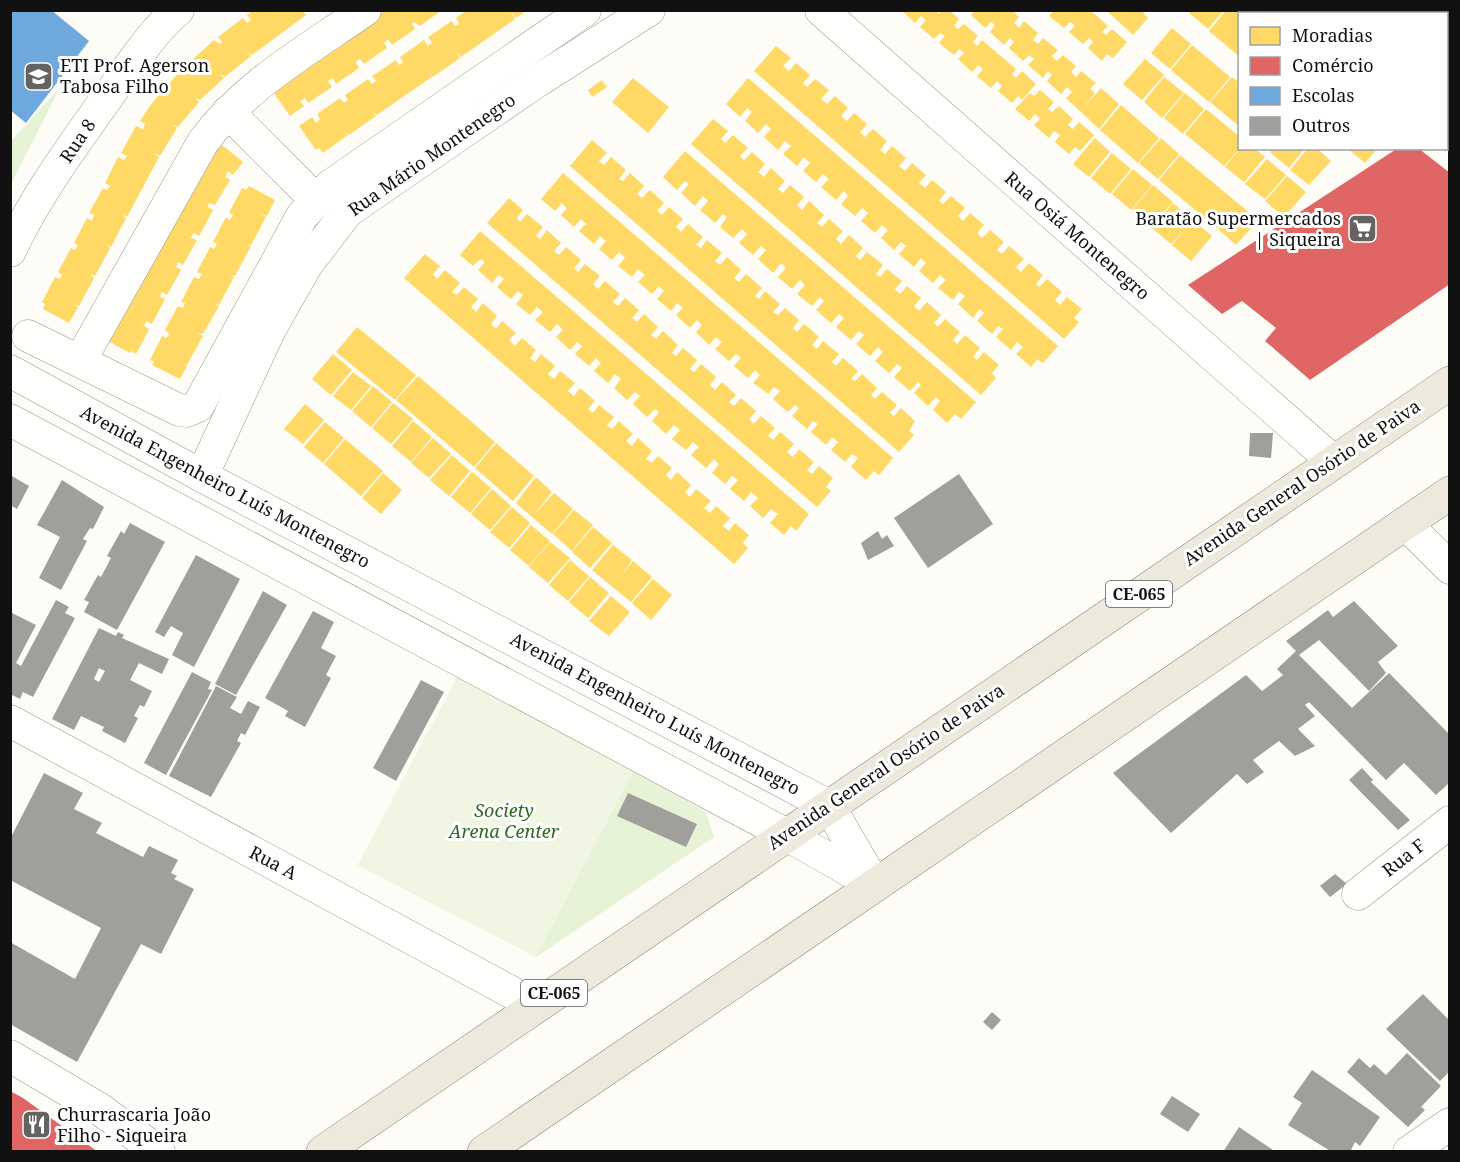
<svg xmlns="http://www.w3.org/2000/svg" width="1460" height="1162" viewBox="0 0 1460 1162" font-family="'Noto Serif',serif">
	<rect width="100%" height="100%" fill="#fdfcf7"/>
	<g fill="#e7f3d7">
		<polygon points="61,86 11,184 11,141"/>
		<polygon points="457,677 634,770 706,812 714,837 536,957 358,865"/>
	</g>
	<polygon fill="#f0f6e1" points="457,677 634,770 536,957 358,865"/>
	<g fill="#ffd966">
		<polygon points="253,10 302,10 306,15 252,55 247,52 251,56 225,77 219,73 224,78 200,100 194,97 199,102 178,127 171,124 177,128 160,156 154,153 159,157 127,217 121,214 126,218 111,247 106,244 110,248 95,276 90,273 94,278 79,306 74,305 78,307 69,323 43,309 45,304 42,302 55,277 59,279 62,275 58,272 71,248 75,250 78,245 74,243 87,218 92,221 94,215 89,213 103,188 107,190 110,186 105,183 118,157 124,160 127,156 121,153 136,126 143,129 144,127 145,124 140,121 150,106 160,93 165,96 169,93 164,89 186,65 191,69 195,66 191,61 214,40 220,44 222,42 218,37 243,18 247,23 251,20 247,15"/>
		<polygon points="379,10 442,10 420,26 414,22 412,24 415,29 392,45 388,39 384,43 387,48 364,64 360,59 358,60 356,62 359,68 336,84 333,78 328,81 332,87 308,103 305,98 300,101 304,106 290,116 273,92 355,26 360,33 356,26"/>
		<polygon points="467,10 510,10 515,19 488,38 485,33 488,38 461,57 456,50 460,58 433,77 428,70 432,77 404,96 400,92 404,96 377,115 372,111 376,116 349,135 343,130 348,135 323,153 319,148 316,150 299,126 312,117 316,123 320,119 317,114 340,98 344,103 348,100 345,95 368,79 372,84 376,81 372,76 396,60 399,65 403,62 400,57 424,40 428,46 432,43 428,37 452,21 455,26 457,25 459,23 456,18"/>
		<polygon points="510,10 527,10 516,18"/>
		<polygon points="901,10 935,10 939,14 942,10 949,10 959,19 954,26 958,29 964,24 978,36 973,42 977,46 982,40 1016,69 1012,74 1016,78 1022,71 1036,84 1022,100 1018,96 1012,103 998,91 1002,86 997,81 991,88 977,76 983,69 978,65 972,72 958,59 964,53 959,49 954,55 939,43 945,36 940,33 934,39 920,27 926,20 921,16 915,23"/>
		<polygon points="975,10 1012,10 1019,17 1014,23 1019,28 1024,21 1038,33 1033,40 1038,44 1043,38 1058,50 1052,56 1057,61 1063,55 1076,66 1071,72 1076,77 1081,71 1096,83 1090,89 1095,93 1083,108 1101,88 1119,104 1099,129 1066,98 1072,92 1067,87 1061,94 1047,81 1052,75 1048,71 1043,78 1028,65 1034,59 1029,55 1023,61 1009,48 1014,42 1010,38 1004,45 990,32 995,25 991,22 985,28 971,15"/>
		<polygon points="1054,10 1090,10 1108,26 1102,32 1106,35 1112,29 1127,42 1113,58 1107,54 1102,61 1088,48 1093,42 1089,38 1083,44 1069,32 1075,26 1070,22 1064,28 1049,16"/>
		<polygon points="1106,10 1145,10 1143,13 1148,18 1133,35"/>
		<polygon points="1192,10 1224,10 1208,29 1189,13"/>
		<polygon points="1226,10 1235,10 1240,14 1240,57 1209,31"/>
		<polygon points="1172,28 1191,44 1170,69 1151,53"/>
		<polygon points="1192,45 1230,77 1209,102 1171,70"/>
		<polygon points="776,46 791,58 783,66 789,71 796,63 810,75 803,83 807,87 815,79 829,90 821,99 827,104 835,96 848,108 841,116 847,121 854,113 867,124 860,132 865,137 873,129 887,141 880,150 885,154 892,146 906,158 899,166 905,171 912,163 926,175 919,183 925,188 932,180 946,192 939,201 943,204 951,196 965,208 958,216 963,221 970,213 984,225 977,233 982,238 990,230 1004,242 997,250 1002,254 1009,246 1024,259 1016,267 1021,272 1029,263 1043,275 1036,284 1039,287 1047,279 1062,292 1055,300 1060,305 1067,297 1082,309 1074,318 1079,322 1064,339 754,71"/>
		<polygon points="1145,59 1164,75 1142,100 1123,84"/>
		<polygon points="1164,77 1184,93 1162,118 1144,102"/>
		<polygon points="1232,77 1240,83 1240,127 1210,102"/>
		<polygon points="633,78 669,107 648,133 612,102"/>
		<polygon points="748,78 1058,346 1043,363 1037,359 1031,367 1016,354 1023,347 1017,342 1011,350 996,337 1003,329 998,326 992,334 977,321 984,313 980,309 973,318 958,304 965,296 959,292 953,300 938,288 946,280 940,275 933,283 919,271 926,263 921,258 914,267 899,254 906,246 901,242 894,250 881,238 888,230 882,225 875,233 861,221 868,213 862,208 855,216 841,204 848,196 844,191 836,200 821,187 829,179 823,174 816,182 803,171 810,163 804,157 797,166 783,154 791,146 785,141 778,150 764,137 771,129 766,124 758,133 745,121 752,112 747,108 740,117 726,104"/>
		<polygon points="602,80 607,87 592,97 588,90"/>
		<polygon points="1040,90 1054,102 1048,109 1052,112 1059,106 1073,119 1068,125 1073,129 1079,122 1094,135 1080,151 1075,147 1069,154 1055,142 1060,135 1054,131 1049,138 1034,125 1040,119 1035,114 1029,121 1015,109 1030,93 1034,96"/>
		<polygon points="1185,93 1204,109 1183,134 1164,118"/>
		<polygon points="1121,105 1159,138 1138,163 1100,130"/>
		<polygon points="1206,109 1240,137 1240,148 1224,166 1185,134"/>
		<polygon points="713,119 728,131 721,139 725,143 733,135 748,148 740,156 744,160 752,152 765,164 758,172 764,177 771,168 785,181 778,189 783,193 790,185 804,197 797,205 802,210 809,201 824,215 817,223 822,227 829,219 843,231 836,239 841,244 849,235 863,248 856,256 860,260 867,252 883,265 876,274 880,277 887,269 902,281 895,289 900,294 907,286 921,298 914,306 919,311 927,302 941,315 934,323 938,327 945,319 960,332 953,340 957,344 965,335 980,348 973,357 977,360 984,352 999,365 992,373 996,378 981,395 691,144"/>
		<polygon points="1095,138 1110,152 1089,177 1073,164"/>
		<polygon points="1161,138 1179,154 1158,179 1139,163"/>
		<polygon points="592,140 607,153 599,161 604,165 611,157 626,170 619,179 623,181 630,173 644,186 637,194 642,198 650,190 664,203 657,211 662,215 669,207 683,219 676,227 681,232 688,224 703,237 696,245 701,248 707,240 722,253 715,261 720,265 727,257 741,270 734,278 739,282 746,274 762,288 755,296 759,299 765,291 780,304 773,312 778,315 785,308 799,320 793,328 797,332 804,324 819,337 812,345 817,349 823,341 839,354 832,362 836,366 843,358 858,371 851,379 855,381 862,374 877,388 871,395 875,399 882,392 897,405 890,413 894,416 901,408 915,421 909,431 914,435 899,452 570,166"/>
		<polygon points="215,143 220,148 222,145 243,162 233,175 228,171 225,177 230,180 215,205 209,203 208,207 213,210 199,236 194,233 192,235 191,238 197,240 183,265 178,262 177,265 176,267 181,270 167,295 162,292 160,297 165,299 152,324 147,321 145,324 144,326 149,329 136,354 131,351 130,353 104,339"/>
		<polygon points="1240,148 1254,148 1265,157 1244,182 1225,167"/>
		<polygon points="1273,148 1305,148 1289,168 1270,152"/>
		<polygon points="1308,148 1316,148 1331,161 1309,185 1290,170"/>
		<polygon points="1347,148 1378,148 1365,163"/>
		<polygon points="685,151 976,402 961,419 955,414 947,423 933,410 940,401 936,397 928,406 914,393 921,385 918,382 910,391 894,377 902,368 897,364 889,373 875,361 883,352 878,347 870,356 856,344 864,335 859,331 851,340 836,327 844,318 839,314 831,323 816,310 824,301 820,297 812,306 797,294 805,285 800,280 792,289 778,277 786,268 781,263 773,273 758,259 766,250 761,246 753,255 739,243 747,234 742,229 733,238 720,227 727,217 723,214 715,223 700,210 708,201 703,196 695,206 681,193 689,184 685,181 677,190 663,177"/>
		<polygon points="1112,153 1131,169 1110,194 1091,178"/>
		<polygon points="1180,155 1258,220 1236,245 1218,229 1232,211 1217,228 1159,180"/>
		<polygon points="1267,159 1286,175 1265,199 1245,184"/>
		<polygon points="1133,169 1152,185 1131,210 1112,194"/>
		<polygon points="563,173 893,458 879,475 874,471 866,480 851,467 858,458 852,454 845,462 831,450 838,442 832,437 826,445 811,432 818,424 813,421 807,429 792,416 799,408 795,405 788,412 773,399 780,391 774,387 768,394 753,383 760,375 755,370 748,378 734,366 741,358 736,354 729,361 715,349 722,342 716,337 709,345 696,332 702,325 697,320 690,328 676,315 683,308 677,303 671,311 657,299 664,291 659,286 652,294 638,282 645,275 638,269 632,277 618,266 625,258 619,252 612,260 599,249 606,241 600,236 594,244 579,231 586,224 581,219 574,227 561,215 567,208 562,203 555,211 541,199"/>
		<polygon points="1287,176 1306,192 1284,217 1265,201"/>
		<polygon points="1153,185 1173,202 1151,226 1132,210"/>
		<polygon points="249,186 275,200 267,216 261,214 266,217 251,245 245,243 251,246 235,276 229,274 234,277 219,305 213,303 219,306 203,334 197,333 203,336 187,365 181,363 187,366 180,379 152,365 154,362 150,360 162,336 166,338 168,336 169,333 165,330 178,306 183,308 185,303 181,302 194,277 199,279 202,274 197,272 210,247 214,249 217,244 213,242 226,217 230,220 233,215 229,213 242,188 246,190"/>
		<polygon points="509,198 523,210 517,218 520,222 527,214 543,227 536,236 540,239 547,230 561,243 554,251 559,255 566,247 581,260 574,268 578,272 585,264 600,276 593,284 598,289 605,281 620,294 613,302 618,306 625,298 639,310 632,318 637,322 644,314 658,327 651,335 656,339 663,331 678,345 672,353 676,356 683,348 697,360 690,369 694,372 701,364 716,377 710,385 715,390 722,382 736,395 729,402 734,406 741,398 756,411 749,419 754,424 761,416 775,428 768,436 773,440 780,432 794,444 787,452 793,457 799,449 814,462 807,470 812,474 819,466 833,478 826,487 831,491 817,507 487,223"/>
		<polygon points="1173,203 1212,236 1191,261 1172,245 1184,230 1171,244 1152,228"/>
		<polygon points="480,231 809,514 796,531 791,526 784,535 770,523 778,514 771,509 763,518 750,506 758,498 751,492 744,501 730,489 738,480 732,476 725,484 712,473 719,464 714,459 706,468 691,455 699,447 693,442 686,450 672,439 680,430 674,425 666,434 652,421 659,412 655,409 647,417 633,404 640,396 635,392 627,400 614,388 621,379 615,374 608,383 594,371 601,363 596,358 589,366 575,354 582,346 577,342 570,350 556,337 563,330 557,324 550,332 535,320 543,312 537,307 530,315 516,304 523,295 518,291 511,299 497,287 504,279 499,275 492,283 478,270 485,262 480,259 473,266 460,255"/>
		<polygon points="425,254 440,266 433,274 437,279 445,270 460,283 452,292 457,295 464,287 478,299 471,307 476,312 483,303 497,316 491,324 496,329 502,321 516,333 509,340 515,346 522,338 536,350 530,358 535,362 541,354 555,366 548,374 554,379 560,371 575,383 568,391 574,396 580,388 595,401 588,409 593,413 599,405 614,417 607,425 612,429 619,421 633,434 626,441 632,446 638,438 652,451 646,459 652,463 658,456 672,468 666,475 671,480 677,472 691,485 685,492 690,497 696,489 711,501 704,508 710,513 716,506 730,518 723,526 729,531 735,523 749,535 743,543 748,548 734,564 404,278"/>
		<polygon points="357,327 416,375 395,400 336,352"/>
		<polygon points="333,354 352,370 331,395 312,379"/>
		<polygon points="353,372 371,386 351,410 333,396"/>
		<polygon points="418,376 495,442 474,467 396,400"/>
		<polygon points="373,386 392,402 371,427 352,411"/>
		<polygon points="393,403 413,419 391,444 372,428"/>
		<polygon points="305,404 324,420 303,444 284,429"/>
		<polygon points="413,421 432,437 411,462 392,446"/>
		<polygon points="325,422 344,438 323,463 304,447"/>
		<polygon points="433,438 451,454 429,478 411,463"/>
		<polygon points="345,439 383,471 361,496 324,464"/>
		<polygon points="496,443 534,476 513,501 475,468"/>
		<polygon points="452,455 470,471 449,496 430,480"/>
		<polygon points="472,472 491,488 470,513 451,497"/>
		<polygon points="383,473 402,490 381,514 362,498"/>
		<polygon points="536,477 552,492 532,517 516,503"/>
		<polygon points="492,489 511,506 490,530 471,514"/>
		<polygon points="554,493 573,509 552,534 532,517"/>
		<polygon points="512,507 530,523 509,548 490,532"/>
		<polygon points="574,510 593,525 572,551 553,534"/>
		<polygon points="531,525 550,541 529,566 510,550"/>
		<polygon points="593,527 612,543 590,568 572,552"/>
		<polygon points="550,542 570,558 548,583 529,567"/>
		<polygon points="613,545 632,560 621,576 633,561 652,577 631,602 592,570"/>
		<polygon points="570,560 589,576 568,601 549,585"/>
		<polygon points="590,577 609,593 588,618 569,602"/>
		<polygon points="653,579 672,595 651,620 632,603"/>
		<polygon points="611,596 630,612 609,636 589,621"/>
	</g>
	<g fill="#e06666">
		<polygon points="1398,148 1418,148 1450,173 1450,284 1310,380 1265,341 1276,328 1242,301 1222,314 1188,285"/>
		<polygon points="10,1091 23,1098 98,1152 10,1152"/>
	</g>
	<polygon fill="#6fa8dc" points="10,10 51,10 89,41 26,123 10,110"/>
	<g fill="#a19f9c" fill-rule="evenodd">
		<polygon points="1250,433 1273,433 1271,458 1249,456"/>
		<polygon points="959,474 993,524 928,568 894,518"/>
		<polygon points="10,475 29,486 17,509 10,505"/>
		<polygon points="62,480 104,507 93,529 90,528 83,539 87,541 61,590 39,578 60,537 37,525"/>
		<polygon points="130,523 165,542 117,630 84,612 89,602 84,600 98,575 101,577 111,558 107,556 121,531 124,534"/>
		<polygon points="878,531 882,539 887,535 894,546 868,560 861,543"/>
		<polygon points="196,555 240,579 194,667 172,655 183,633 171,626 164,637 155,632"/>
		<polygon points="263,591 287,605 236,695 215,684"/>
		<polygon points="56,600 69,607 65,613 75,618 33,697 23,692 20,699 10,694 10,612 36,625 16,663 21,666"/>
		<polygon points="1354,601 1398,646 1378,662 1386,673 1369,691 1319,640 1299,655 1352,708 1389,673 1450,735 1450,782 1436,795 1404,763 1386,780 1309,702 1305,705 1315,716 1298,729 1315,746 1295,756 1279,741 1253,760 1264,772 1247,784 1237,774 1171,833 1113,773 1246,675 1262,691 1283,675 1277,669 1296,651 1286,641 1328,610 1333,617"/>
		<polygon points="313,611 334,622 321,648 336,656 326,675 331,678 305,727 285,716 288,711 265,698"/>
		<path d="M99 628 116 636 118 632 124 635 122 638 169 659 162 674 139 663 130 680 152 691 144 707 140 705 134 716 138 718 125 743 102 731 104 727 81 716 74 730 52 719ZM99 668 105 671 99 682 94 679Z"/>
		<polygon points="192,672 211,682 208,689 212,690 166,775 144,763"/>
		<polygon points="421,680 444,692 396,781 373,768"/>
		<polygon points="216,686 237,697 230,708 241,714 248,701 260,707 245,735 241,733 237,741 241,743 211,797 169,776"/>
		<polygon points="1362,768 1373,780 1371,782 1410,820 1398,830 1349,780"/>
		<polygon points="44,773 83,793 74,809 102,823 96,833 143,857 149,846 178,860 171,873 177,876 174,879 194,889 161,954 141,944 77,1062 10,1024 10,942 75,979 101,928 10,880 10,839"/>
		<polygon points="628,793 697,824 686,847 617,816"/>
		<polygon points="1335,874 1347,884 1330,897 1320,886"/>
		<polygon points="1423,994 1450,1021 1450,1071 1440,1081 1386,1029"/>
		<polygon points="992,1012 1001,1020 992,1030 983,1022"/>
		<polygon points="1407,1053 1441,1086 1421,1107 1425,1110 1408,1127 1347,1072 1359,1058 1370,1068 1374,1064 1386,1075"/>
		<polygon points="1312,1070 1380,1117 1360,1146 1355,1142 1350,1152 1332,1152 1288,1125 1302,1103 1293,1097"/>
		<polygon points="1172,1096 1200,1114 1188,1132 1160,1114"/>
		<polygon points="1239,1127 1258,1140 1276,1152 1223,1152"/>
	</g>
	<g fill="none" stroke-linecap="round" stroke-linejoin="round">
		<defs>
			<g id="minor">
				<polyline points="821,10 1334,462"/>
				<polyline points="1290,10 1293,14"/>
				<polyline points="1394,14 1398,10"/>
				<polyline points="228,112 315,199"/>
				<path d="M10 251C37 193 77 140 114 88 134 61 152 32 178 10"/>
				<polyline points="28,336 179,410 187,411 198,406 302,216 330,186 585,10"/>
				<path d="M80 361 203 142C245 85 308 50 365 10"/>
				<polyline points="10,371 202,476 829,806 875,885"/>
				<polyline points="10,420 787,835 875,885"/>
				<polyline points="202,476 269,331 307,264 348,211 536,82 649,10"/>
				<polyline points="1405,523 1450,568"/>
				<polyline points="10,721 535,1005"/>
				<polyline points="1358,894 1450,822"/>
				<polyline points="10,1056 98,1108 159,1152"/>
				<polyline points="1409,1152 1450,1124"/>
			</g>
			<g id="major">
				<polyline points="323,1152 1450,383"/>
				<polyline points="484,1152 1450,493"/>
			</g>
		</defs>
		<use href="#minor" stroke="#979795" stroke-width="33"/>
		<use href="#major" stroke="#858482" stroke-width="34"/>
		<use href="#minor" stroke="#fffffe" stroke-width="32"/>
		<use href="#major" stroke="#ede9dc" stroke-width="33"/>
	</g>
	<defs>
		<symbol id="school-square" viewBox="-11 -11 22 22"><rect x="-9" y="-9" width="18" height="18" rx="4" fill="#646362" stroke="#fff"/><path d="M0-5L7-2L0 1L-7-2ZM-4 1L0 2.5L4 1V4Q0 6-4 4Z" fill="#fff"/></symbol>
		<symbol id="supermarket-square" viewBox="-11 -11 22 22"><rect x="-9" y="-9" width="18" height="18" rx="4" fill="#646362" stroke="#fff"/><path d="M-6-5.5h2.5l.6 2H6L4.5 2H-2.5L-4.4-4H-6ZM-1.5 3.2a1.3 1.3 0 1 0 .1 0ZM3 3.2a1.3 1.3 0 1 0 .1 0Z" fill="#fff"/></symbol>
		<symbol id="restaurant-square" viewBox="-11 -11 22 22"><rect x="-9" y="-9" width="18" height="18" rx="4" fill="#646362" stroke="#fff"/><path d="M-5-6h1v4h1v-4h1v4h1v-4h1v5L-1.5 .5V6h-2V.5L-5-1ZM5-6V6H3V1.5H1.5Q1.5-4 5-6Z" fill="#fff"/></symbol>
	</defs>
	<g fill-rule="evenodd">
		<use href="#school-square" x="22" y="60" width="33" height="33"/>
		<use href="#supermarket-square" x="1346" y="212" width="33" height="33"/>
		<use href="#restaurant-square" x="20" y="1108" width="33" height="33"/>
	</g>
	<g text-anchor="middle" stroke-width="6" stroke-linejoin="round" paint-order="stroke">
		<g fill="#fff" stroke="#585858" stroke-width="1.5">
			<rect x="1106" y="581" width="66" height="26" rx="4.5"/>
			<rect x="521" y="980" width="66" height="26" rx="4.5"/>
		</g>
		<g font-size="16" font-weight="bold" fill="#111">
			<text x="1139" y="600">CE-065</text>
			<text x="554" y="999">CE-065</text>
		</g>
		<g font-size="18" fill="#111" stroke="#fff" text-anchor="start">
			<text x="60" y="72">ETI Prof. Agerson<tspan x="60" dy="21">Tabosa Filho</tspan></text>
			<text x="1341" y="225" text-anchor="end">Baratão Supermercados<tspan x="1341" dy="21">| Siqueira</tspan></text>
			<text x="57" y="1121">Churrascaria João<tspan x="57" dy="21">Filho - Siqueira</tspan></text>
		</g>
		<g font-size="18" fill="#111" stroke="#fff">
			<text transform="translate(78 141) rotate(-56)" y="6">Rua 8</text>
			<text transform="translate(432 155) rotate(-35)" y="6">Rua Mário Montenegro</text>
			<text transform="translate(1077 236) rotate(41)" y="6">Rua Osiá Montenegro</text>
			<text transform="translate(1302 483) rotate(-34)" y="6">Avenida General Osório de Paiva</text>
			<text transform="translate(225 487) rotate(28)" y="6">Avenida Engenheiro Luís Montenegro</text>
			<text transform="translate(655 714) rotate(28)" y="6">Avenida Engenheiro Luís Montenegro</text>
			<text transform="translate(886 767) rotate(-34)" y="6">Avenida General Osório de Paiva</text>
			<text transform="translate(1404 858) rotate(-38)" y="6">Rua F</text>
			<text transform="translate(273 863) rotate(28)" y="6">Rua A</text>
		</g>
		<g font-size="18" font-style="italic" fill="#2f6b1f" stroke="#fff">
			<text x="504" y="817">Society<tspan x="504" dy="21">Arena Center</tspan></text>
		</g>
	</g>
	<rect width="1460" height="1162" fill="none" stroke="#111111" stroke-width="24"/>
	<rect x="1238" y="12" width="210" height="138" fill="#ffffff" stroke="#a0a0a0" stroke-width="1.5"/>
	<rect x="1250" y="27" width="30" height="18" fill="#ffd966" stroke="#a0a0a0" stroke-width="1.5"/>
	<text x="1292" y="42" font-size="18" fill="#111111">Moradias</text>
	<rect x="1250" y="57" width="30" height="18" fill="#e06666" stroke="#a0a0a0" stroke-width="1.5"/>
	<text x="1292" y="72" font-size="18" fill="#111111">Comércio</text>
	<rect x="1250" y="87" width="30" height="18" fill="#6fa8dc" stroke="#a0a0a0" stroke-width="1.5"/>
	<text x="1292" y="102" font-size="18" fill="#111111">Escolas</text>
	<rect x="1250" y="117" width="30" height="18" fill="#a19f9c" stroke="#a0a0a0" stroke-width="1.5"/>
	<text x="1292" y="132" font-size="18" fill="#111111">Outros</text>
</svg>
